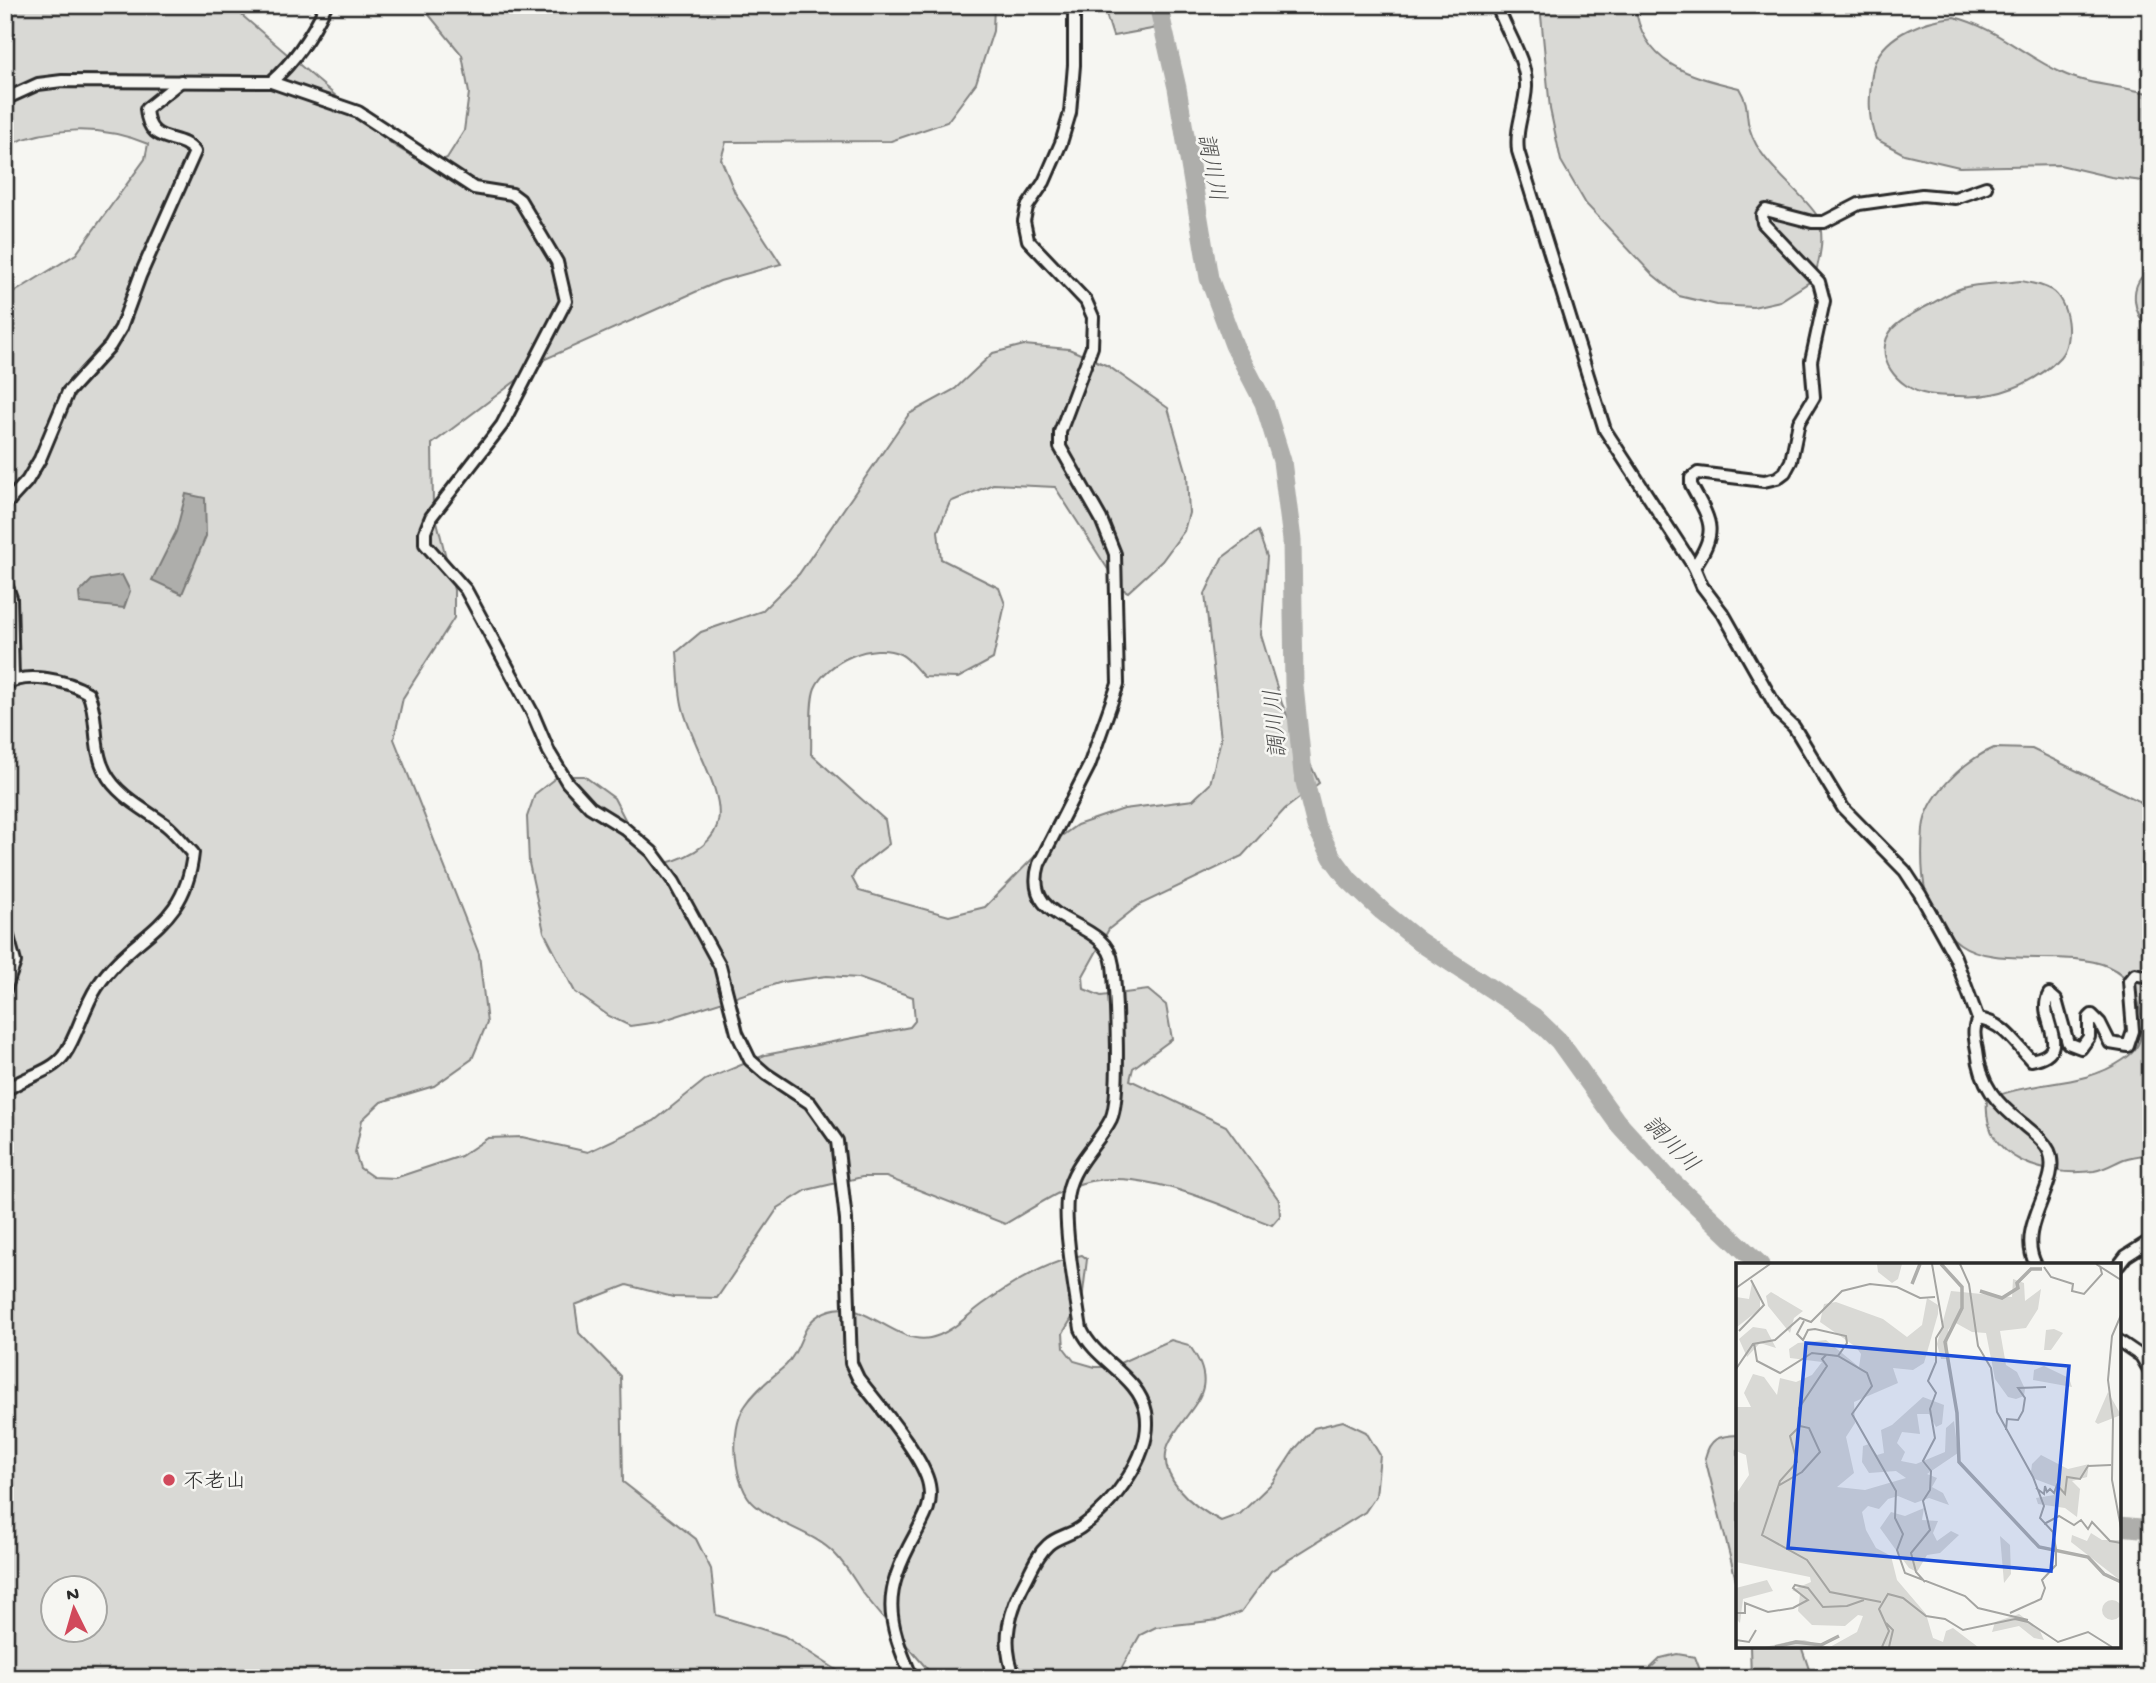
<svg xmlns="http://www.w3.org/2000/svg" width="2156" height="1683" viewBox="0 0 2156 1683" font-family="'Gochi Hand','Klee One',sans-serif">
	<rect width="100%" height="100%" fill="#f6f6f2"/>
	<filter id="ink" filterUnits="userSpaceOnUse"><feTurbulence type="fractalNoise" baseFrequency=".0143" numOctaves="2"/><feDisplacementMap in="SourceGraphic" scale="14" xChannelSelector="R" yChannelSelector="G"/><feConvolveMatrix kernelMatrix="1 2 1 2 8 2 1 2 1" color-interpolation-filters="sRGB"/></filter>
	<g filter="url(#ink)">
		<g fill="#d9d9d5" stroke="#828280" stroke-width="2" fill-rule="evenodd">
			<path d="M5 5H230L393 145 428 166 447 158 464 131 469 93 462 55 421 5H994L993 31 976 83 947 122 891 141 726 142 721 159 735 193 781 264 720 281 545 359 432 444 433 505 454 590V618L403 698 394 739 479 954 487 1023 472 1059 434 1086 381 1102 362 1120 355 1153 360 1168 373 1177 395 1178 461 1156 488 1138 522 1137 588 1152 654 1121 705 1080 765 1055 910 1027 915 1021 913 997 858 978 827 976 782 982 658 1022 630 1026 609 1016 575 992 544 932 529 863 527 817 535 794 558 776H584L614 798 640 848 663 864C762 837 703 776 684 712 678 693 679 671 677 652L701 632 762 611 799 574 909 414 955 389 993 353 1024 345 1069 349 1108 366 1168 408 1187 474 1189 513 1184 531 1162 561 1128 592 1120 588 1055 487 993 484 950 502 938 531 941 559 999 588 1005 604 993 659 958 678 924 677C917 670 909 658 900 654 873 641 827 661 815 688 809 702 812 737 811 754L885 820 889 844 857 869 852 878 859 891 949 916 985 907 1039 852 1077 825 1124 809 1193 800 1210 784 1221 739 1205 594 1222 558 1258 531 1267 557 1261 635 1282 704 1319 783 1285 809 1242 856 1139 905 1109 929 1083 976 1084 989 1101 996 1148 990 1166 1005 1172 1039 1133 1068 1130 1080 1226 1126 1279 1200 1280 1216 1272 1225C1216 1204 1130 1161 1071 1187 1048 1197 1026 1212 1005 1224L886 1177H862L807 1190 778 1208 717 1298 673 1297 627 1285 575 1305 579 1333 621 1376 623 1482 696 1539 711 1569 716 1615 784 1636 849 1678H5V298L76 254 145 159 148 144C102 125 51 126 5 146ZM52 1588H94V1630H52Z"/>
			<polygon points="1103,5 1168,5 1157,28 1113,36"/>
			<path d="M1540 5H1635C1642 64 1689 76 1739 88 1751 108 1744 113 1750 130 1760 164 1799 188 1818 217 1825 238 1820 258 1814 279L1780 301 1753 307 1717 305 1679 296 1652 274 1586 204 1561 161 1550 109Z"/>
			<path d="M1954 17C1995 27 2023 55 2060 72 2089 86 2121 85 2151 94V182L2111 177 2060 165 1959 167 1904 154 1876 139C1870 125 1869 110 1870 95 1871 86 1871 71 1875 62 1887 33 1926 20 1954 17Z"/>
			<path d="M2151 269V331C2132 313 2127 284 2151 269Z"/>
			<path d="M2020 281C2031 283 2041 284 2051 290 2069 301 2074 341 2060 357 2036 384 1995 399 1959 396 1949 396 1938 396 1927 394 1898 389 1870 356 1893 328 1903 318 1917 311 1929 305 1939 300 1951 291 1962 288 1980 283 2002 284 2020 281Z"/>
			<path d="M1994 748 2032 749 2151 807V1154C2142 1155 2132 1156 2124 1159 2114 1163 2106 1169 2094 1171 2045 1177 1982 1160 1987 1100 2031 1079 2081 1089 2123 1060 2137 1051 2142 1041 2142 1025 2138 919 2012 981 1960 944 1921 916 1920 873 1923 829 1926 796 1965 760 1994 748Z"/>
			<path d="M1082 1255 1087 1259 1082 1301 1063 1333 1064 1348 1074 1361 1095 1367H1111L1171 1340 1189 1345C1223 1391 1190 1404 1170 1441 1152 1476 1195 1508 1221 1521L1240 1514 1273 1482 1294 1450 1314 1428 1343 1421 1366 1432 1380 1455 1376 1496 1365 1512 1271 1571 1241 1612 1219 1620 1156 1627 1140 1635 1116 1678H935C911 1650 886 1622 863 1593 854 1580 846 1565 835 1554 812 1531 779 1526 755 1505 733 1487 729 1429 745 1406 756 1389 772 1378 786 1365 806 1345 798 1320 830 1310 864 1299 896 1345 930 1338 952 1333 966 1316 983 1304 1012 1283 1046 1262 1082 1255Z"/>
			<path d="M1738 1435V1588L1705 1458C1710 1438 1718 1436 1738 1435Z"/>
			<polygon points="1750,1646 1801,1646 1812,1678 1751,1678"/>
			<polygon points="1677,1654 1695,1657 1703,1678 1640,1678 1661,1658"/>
		</g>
		<g fill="#aeaeab" stroke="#7a7a78" stroke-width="2">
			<polygon points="186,494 205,498 206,536 182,594 152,580 176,532"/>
			<polygon points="122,575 130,591 124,608 80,603 79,593 92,580"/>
		</g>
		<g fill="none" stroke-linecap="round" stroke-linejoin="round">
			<g stroke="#aeaeab" stroke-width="19">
				<polyline points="1158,5 1177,88 1209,278 1234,345 1264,403 1282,461 1292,540 1294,686 1303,774 1316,826 1332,857 1349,880 1382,911 1420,942 1534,1017 1559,1041 1617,1122 1666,1176 1760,1265"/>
				<polyline points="2119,1526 2151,1529"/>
			</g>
			<defs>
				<g id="minor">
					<path d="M1497 5C1505 30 1527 60 1526 87 1525 109 1515 128 1518 151L1605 430 1694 567 1702 586 1724 615 1780 714 1794 727 1843 808 1905 871 1920 894 1955 957 1978 1019C1972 1029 1975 1039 1977 1050 1980 1085 1997 1104 2023 1124 2033 1133 2043 1139 2049 1151 2063 1184 2014 1225 2036 1265"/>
					<path d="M271 82C296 60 312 35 326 5"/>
					<path d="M5 99 38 84 62 81 271 82 358 112 474 188 512 194 520 200 557 262 566 301 502 425 431 517 425 532V544L466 590 532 712 549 752 567 782 590 807 624 828 652 852 674 882 720 966 737 1033 750 1060 766 1074 810 1103 837 1141 846 1220 851 1363 858 1378C877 1403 924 1457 929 1485 933 1505 924 1518 915 1535 882 1595 886 1617 912 1678"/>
					<path d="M5 505 27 481 40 459 68 392 110 346 121 328 140 276 195 152C179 131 149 148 146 109L181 81"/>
					<path d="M1694 567C1719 530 1711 522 1691 485V478L1698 473 1764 481 1777 478 1785 472 1791 461 1799 422 1814 397 1811 361 1824 301 1819 282 1763 223 1762 215 1766 210 1812 222H1824L1859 204 1922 195 1955 198 1986 187"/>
					<polyline points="5,581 11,598 13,680"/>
					<path d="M5 685C26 671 67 680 88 693 99 718 92 747 105 772 117 796 146 810 166 825 176 833 184 844 193 853 185 930 133 932 97 987 83 1008 78 1035 64 1055 51 1073 22 1077 5 1091"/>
					<polyline points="5,925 15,962 5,990"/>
					<path d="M1978 1019C2003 1022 2016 1044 2031 1060 2077 1052 2035 1018 2049 994L2056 1000 2068 1043 2081 1048 2089 1037V1018L2092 1015 2100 1023 2110 1043 2128 1046 2133 1031 2129 981 2135 974 2151 978"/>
					<polyline points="2119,1265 2126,1256 2151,1240"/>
					<polyline points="2119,1341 2141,1356 2151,1373"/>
					<path d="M1015 1678C1000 1641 1009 1610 1028 1576 1033 1566 1038 1554 1048 1545 1056 1537 1070 1535 1080 1528 1112 1506 1154 1454 1146 1412 1138 1375 1096 1362 1081 1329 1076 1297 1062 1221 1068 1192 1073 1164 1099 1143 1111 1119 1121 1098 1116 992 1113 965 1107 915 1020 928 1039 864L1089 766 1118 684 1115 554 1101 519 1060 447V432L1092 347 1093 317 1086 301 1028 240 1024 221 1027 207 1044 182 1061 143 1070 113 1074 65V5"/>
				</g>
			</defs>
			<use href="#minor" stroke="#2b2b2b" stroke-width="16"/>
			<use href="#minor" stroke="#f6f6f2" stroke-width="10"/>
		</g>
	</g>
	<circle fill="#d1495b" stroke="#f6f6f2" stroke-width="2.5" cx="169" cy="1480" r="7"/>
	<g text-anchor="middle" stroke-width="5" stroke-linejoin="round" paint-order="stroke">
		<g font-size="21" fill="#2b2b2b" stroke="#f6f6f2" text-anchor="start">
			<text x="183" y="1487">不老山</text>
		</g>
		<g font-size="23" font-style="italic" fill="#525251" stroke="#f6f6f2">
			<text transform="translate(1213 167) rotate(79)" y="8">調川川</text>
			<text transform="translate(1274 724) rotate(-95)" y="8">調川川</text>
			<text transform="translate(1672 1143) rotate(45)" y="8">調川川</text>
		</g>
	</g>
	<g transform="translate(1736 1263)">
		<rect width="385" height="385" fill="#f6f6f2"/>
		<path d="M141 1H166L162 16 156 20 142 9ZM277 16 288 20 289 38 305 26 302 46 290 65 264 68 270 102 281 109 289 126 288 133 280 136 272 134 259 116 250 70 236 69 218 59 212 67 211 96H205L201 81 215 28 276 34ZM16 20 24 33V46L1 64 0 34 13 36ZM35 29 67 48 58 55 54 70 32 43 30 33ZM191 35 202 42V51L188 100 177 107 157 105 162 120 118 139 119 160 110 174 118 210 101 224 129 227 170 215 160 208 133 210 126 199 127 183 133 181 141 192 148 190 145 167 156 162 187 134 208 142 206 161 200 164 193 151H181L184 171 166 169 161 180 169 189 165 198 180 201 209 189 210 165 218 158 222 190 191 211 201 215 196 224 207 230 213 242 193 235 179 240 162 233 152 236 143 246 132 243 126 249 130 267 140 285 155 293 161 317 190 351 197 375 207 379 210 368 217 365 242 384H94L121 369 127 353 122 352 109 363 76 362 62 348 64 331 56 327 75 319 74 314 0 299V231L13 212 10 192 0 188V144H15L8 130 17 111 28 114 41 132 44 115 60 119 76 112 86 99 54 95 53 86 62 80 90 77 123 104 125 91 120 84 84 59 88 41 100 39 147 56 171 74 186 62ZM17 64 30 66 40 85 24 80 11 94 3 76ZM318 66 327 70 315 87H308L310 67ZM308 103 333 115 336 124 297 117 298 107ZM372 129 385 152 362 161 359 159ZM305 192 332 206 353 201 351 214 336 218 344 226 341 254 329 245 302 241 300 235 318 232 320 224 299 216 295 209 296 201ZM188 245 186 257 202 258 197 270 201 278 215 268 223 272 204 290 191 292 181 309 173 305 144 265 155 249 169 253ZM355 270 366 277H385V318L335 279 336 272 351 278ZM264 273 274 282 275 311 268 320ZM31 317 37 328 7 336 4 360 0 356V325ZM366 347a10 10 0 1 1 20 0a10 10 0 1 1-20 0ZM283 351 303 366 308 377 298 375 283 363 256 369 259 359ZM60 377H68L93 384H29Z" fill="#d9d9d5"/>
		<path fill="none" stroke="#aeaeab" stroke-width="3.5" d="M205 1 226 24V45L209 79 221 150 223 199 303 284 352 294 368 311 385 319M176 21 184 1M244 28 266 35 282 25 281 20 295 6H306M39 384 60 379 85 382 103 373"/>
		<path fill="none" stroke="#a5a5a2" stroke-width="2" d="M224 1 233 21 242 83 255 105 261 149 297 214 308 243 304 255 317 269 320 286V302L306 317 309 325 305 336 274 350M360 1 385 17M308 4 315 14 337 21 336 28 348 31 366 11 364 3M0 25 34 1M385 52 376 73 372 117 377 156 376 217 385 265M68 58 61 71 67 77 72 67 79 66 110 73 111 80 102 93M3 68 28 42 15 17M18 80 21 98 44 110 76 90 102 93 131 110 136 123 116 151 160 228 159 255 167 271 161 287 169 310 229 333 242 345 292 357M0 106 17 81 39 77 64 55 75 59 106 28 134 21 161 24 184 35 199 34M64 163 54 173 61 199 44 218 26 272 71 297 94 329 145 339M64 163 63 145 91 103 86 96 90 92M270 167 271 156 282 157 287 148 289 135 282 125 310 124M42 223 66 209 84 189 73 165 64 163M300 225 308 231 309 223 311 229 314 226 318 230 321 222 329 231 331 214 344 216 352 203 375 202M308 261 323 253 338 262 345 257 352 266 356 259 374 278 385 280M189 319 180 309 175 290 194 267 187 238 194 227 195 208 187 198 199 175 194 146 200 130 192 118 200 99V75L207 64 196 1M0 350H9V340L32 349 57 345 72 337 57 325 59 322 72 325 87 344 111 343 128 337M150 360 157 367 153 384M0 377 13 379 20 367M146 384 153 368 143 346 152 331 167 335 190 353 209 356 227 367 279 356 292 359 322 379 352 369 376 384"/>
		<path fill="#1d4ed8" fill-opacity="0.15" stroke="#1d4ed8" stroke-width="3.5" d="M70 80 333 103 315 308 52 285Z"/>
		<rect width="385" height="385" fill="none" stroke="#2b2b2b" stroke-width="3.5"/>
	</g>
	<rect width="2156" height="1683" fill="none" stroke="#f6f6f2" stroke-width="28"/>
	<rect x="14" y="14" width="2128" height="1655" fill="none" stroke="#2b2b2b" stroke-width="2.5" filter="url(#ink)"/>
	<g transform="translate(74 1609) rotate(355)"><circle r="33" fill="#f6f6f2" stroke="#a5a5a2" stroke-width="2"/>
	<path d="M0-5L12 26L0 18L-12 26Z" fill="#d1495b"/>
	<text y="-10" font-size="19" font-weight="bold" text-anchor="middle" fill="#2b2b2b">N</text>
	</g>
</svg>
